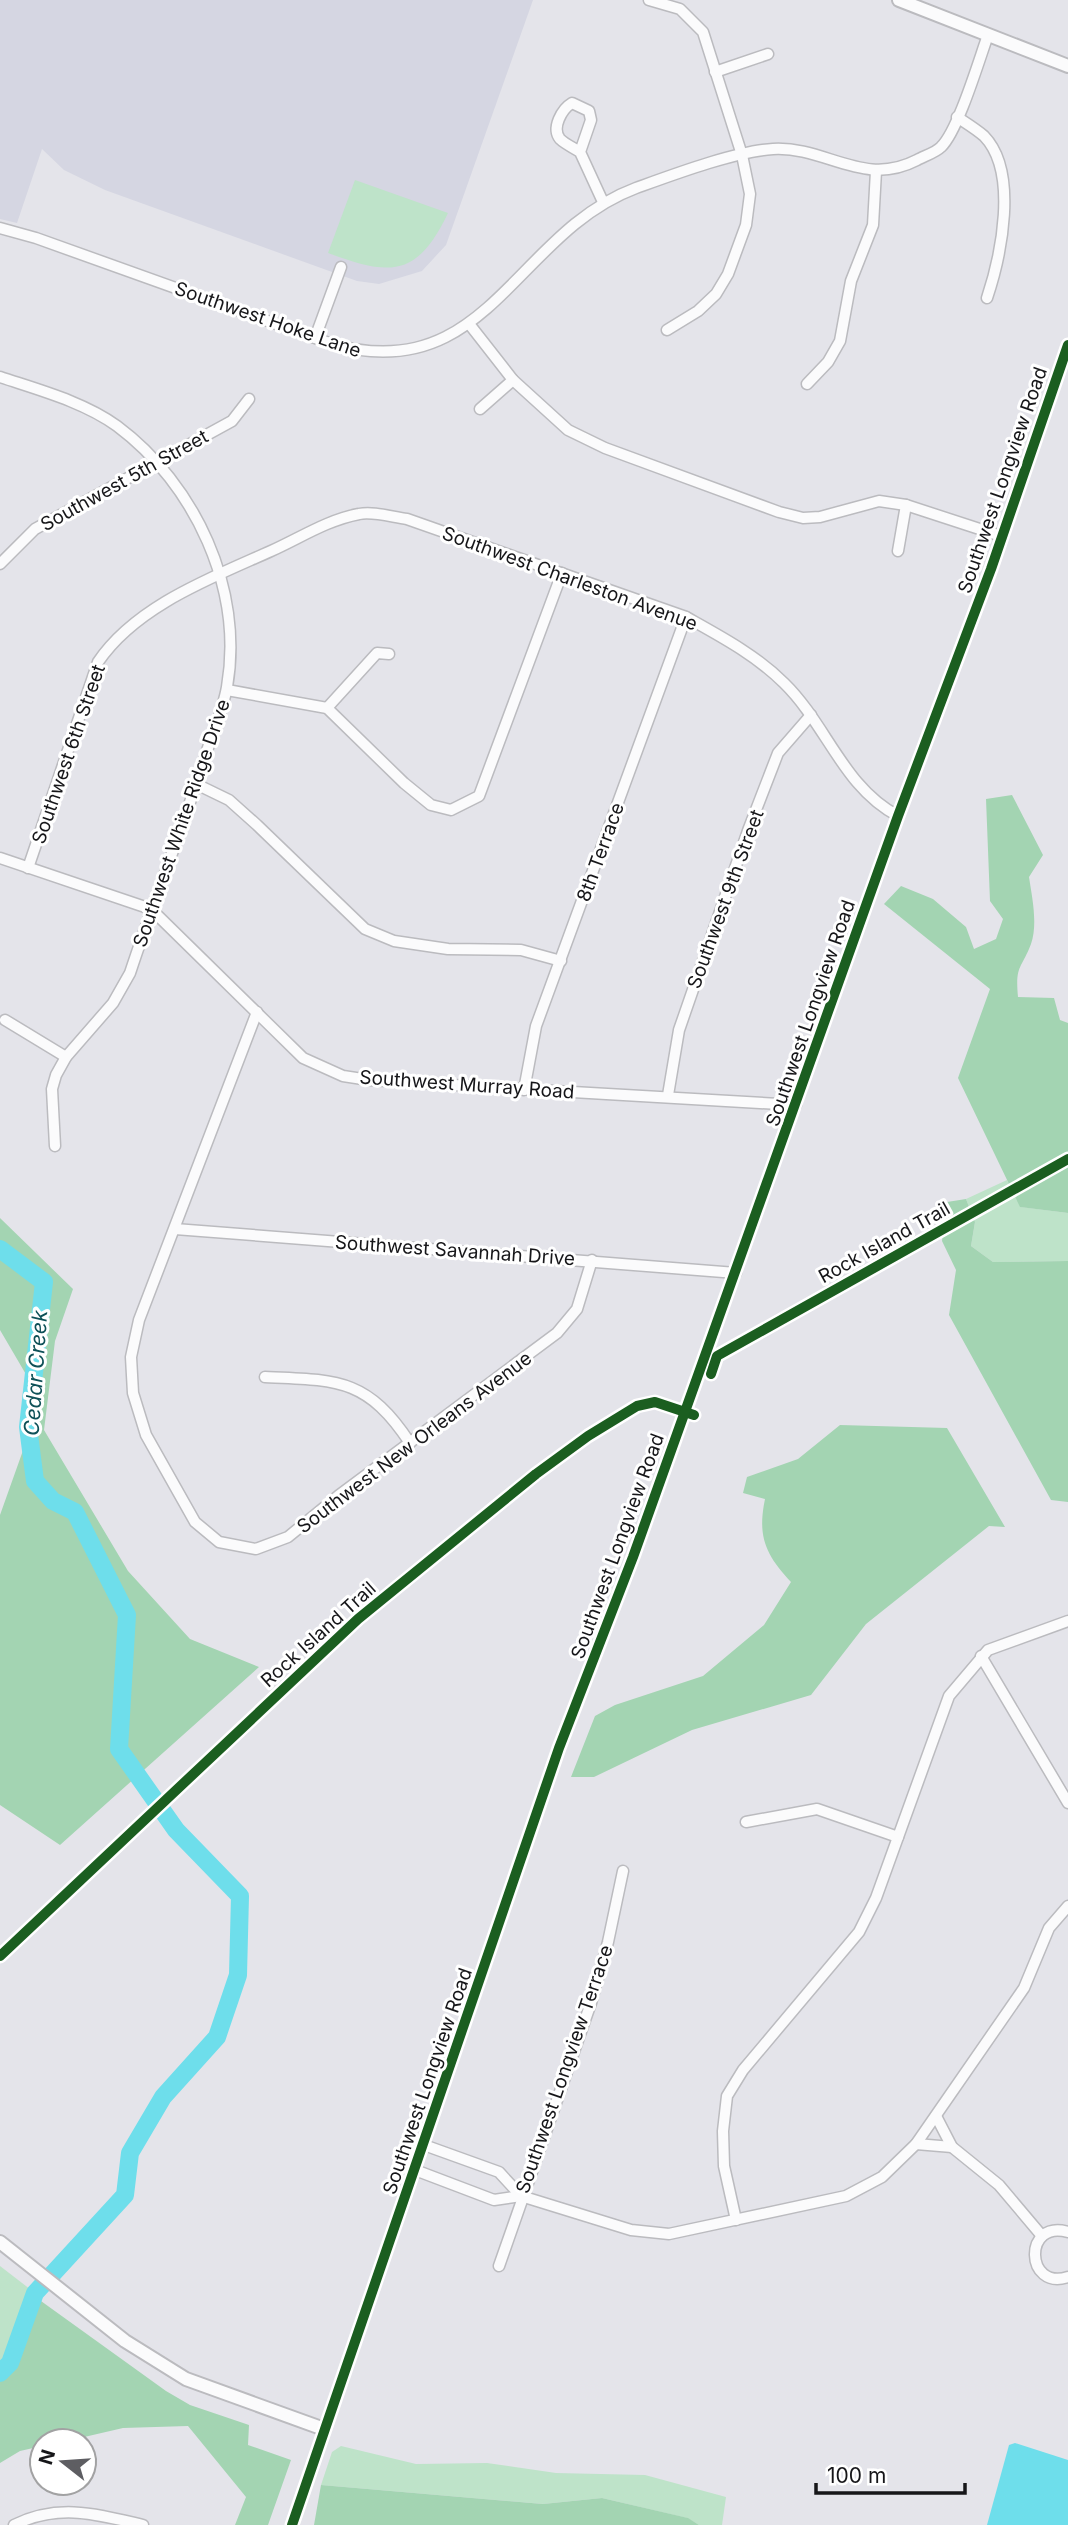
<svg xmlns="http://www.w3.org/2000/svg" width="1068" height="2525" viewBox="0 0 1068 2525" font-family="Inter,sans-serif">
	<rect width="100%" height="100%" fill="#e4e4ea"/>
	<polygon fill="#d5d6e2" points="0,0 533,0 446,245 422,271 379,284 357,281 105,190 64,170 42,149 17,223 0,219"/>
	<g fill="#bee3c9">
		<path d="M355 180 448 213C417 278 390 276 328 253Z"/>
		<polygon points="1007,1180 1021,1207 1068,1213 1068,1261 993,1262 971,1246 975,1222 966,1199"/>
		<polygon points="0,2266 35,2293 10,2363 0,2373"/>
		<polygon points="341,2446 416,2464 487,2463 556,2473 645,2475 726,2497 722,2525 699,2525 687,2518 602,2498 543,2504 321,2485 332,2452"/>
	</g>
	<g fill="#a3d4b2">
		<path d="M1012 795 1043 855 1029 877C1032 897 1038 924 1031 944 1021 970 1015 965 1018 997L1054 998 1060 1020 1068 1023V1213L1020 1207 958 1078 990 989 884 904 901 886 933 899 966 927 974 949 996 939 1003 919 990 901 986 799Z"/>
		<polygon points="966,1199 975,1222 971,1246 993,1262 1068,1261 1068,1502 1051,1500 949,1315 956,1270 942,1241 947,1202"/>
		<polygon points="0,1218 73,1289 55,1341 44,1430 128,1571 190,1639 259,1667 60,1845 0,1805 0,1515 41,1400 0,1330"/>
		<path d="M840 1425 947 1428 1005 1527 989 1526 866 1624 811 1695 692 1730 594 1777H571L595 1716 615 1705 703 1676 764 1625 791 1582C766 1555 757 1537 765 1499L743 1493 747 1477 798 1459Z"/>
		<polygon points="34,2296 166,2391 190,2405 249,2425 248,2445 291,2460 268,2525 235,2525 246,2497 188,2426 123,2428 67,2441 42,2441 42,2446 20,2451 0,2463 0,2373 10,2363"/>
		<polygon points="321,2485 543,2504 602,2498 688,2518 699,2525 314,2525"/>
	</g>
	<polygon fill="#6edeeb" points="1015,2443 1068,2460 1068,2525 987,2525 1009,2445"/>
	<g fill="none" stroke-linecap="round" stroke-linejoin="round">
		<polyline stroke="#6edeeb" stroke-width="18" points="0,1249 44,1282 28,1427 35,1481 53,1501 75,1512 127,1615 119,1749 176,1830 240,1896 238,1975 217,2037 163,2097 130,2153 125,2195 35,2293 10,2363 0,2373"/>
		<defs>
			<g id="minor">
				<polyline points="649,0 680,9 703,32 742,155 750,194 746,225 728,274 716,294 698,311 667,330"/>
				<polyline points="715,72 768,54"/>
				<path d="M957 117C966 123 976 129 984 136 1019 172 1001 256 987 298"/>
				<path d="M580 152C574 148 565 144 560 139 551 128 562 109 572 103L589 111 591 120 580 152 603 202"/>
				<path d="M0 228 36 238 332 344C487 388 515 233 636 188 672 175 736 151 773 149 826 146 863 188 917 160 924 156 935 153 941 147 958 131 979 60 988 35"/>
				<polyline points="470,325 513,380 568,430 605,448 779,512 803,518 820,517 879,501 906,505 1001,536"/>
				<polyline points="315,338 341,267"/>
				<path d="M0 377C39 390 84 402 117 426 195 484 244 589 227 687 223 710 212 734 205 757 182 830 154 900 130 973L113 1003 66 1057 56 1075 52 1089 55 1146"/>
				<polyline points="807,384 828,362 840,341 851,281 873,225 876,171"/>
				<polyline points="480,409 513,380"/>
				<polyline points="898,551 906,505"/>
				<polyline points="0,564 35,529 232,421 249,399"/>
				<polyline points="227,690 327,708 404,783 431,805 451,810 479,796 562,573"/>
				<polyline points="327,708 377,653 389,654"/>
				<polyline points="196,784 229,800 257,825 365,929 394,941 448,949 521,950 561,961"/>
				<polyline points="0,858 151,909 303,1058 343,1076 369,1080 796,1105"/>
				<path d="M28 868 98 662C136 606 211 578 271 551 300 538 327 520 359 514 373 511 392 517 407 519L686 617C720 636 756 655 784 683 827 725 843 787 898 816"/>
				<polyline points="257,1012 139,1320 131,1357 133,1393 146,1435 195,1522 219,1542 256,1549 288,1537 338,1496 557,1333 577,1309 592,1260"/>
				<polyline points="5,1020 66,1057"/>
				<polyline points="524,1090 536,1026 686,617"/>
				<polyline points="668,1095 679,1030 749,828 778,753 811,715"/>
				<polyline points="175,1229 736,1273"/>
				<path d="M265 1377C337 1380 367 1378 410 1443"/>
				<polyline points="981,1656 1068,1803"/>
				<polyline points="746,1822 817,1809 898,1837"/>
				<polyline points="936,2116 952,2147 999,2185 1042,2236"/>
				<polyline points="916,2144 952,2147"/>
				<polyline points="424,2145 499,2172 521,2196"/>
				<polyline points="415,2170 494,2200 521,2196 631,2230 669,2234 846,2196 882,2177 916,2144 1024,1988 1049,1928 1068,1906"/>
				<polyline points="736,2220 724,2166 723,2131 727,2096 743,2070 859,1932 876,1898 949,1696 988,1650 1068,1621"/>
				<path d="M1068 2232C1023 2219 1025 2291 1068 2277"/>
				<polyline points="499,2266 591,2003 608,1942 623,1871"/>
				<path d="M14 2525C59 2503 96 2514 143 2525"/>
				<polyline points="292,2525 559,1748 633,1557 898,816 991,569 1068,345"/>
			</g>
			<g id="major">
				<polyline points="899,0 1068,66"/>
				<polyline points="0,2242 125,2341 186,2379 324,2429"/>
			</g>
		</defs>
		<use href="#minor" stroke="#bbbbbf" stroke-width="13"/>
		<use href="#major" stroke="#bbbbbf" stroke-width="16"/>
		<use href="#minor" stroke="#fbfbfc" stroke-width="10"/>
		<use href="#major" stroke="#fbfbfc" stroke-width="12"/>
		<defs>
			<g id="cycleway">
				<polyline points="711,1374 717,1356 1068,1159"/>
				<polyline points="0,1956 358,1619 536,1474 588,1436 637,1406 655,1402 694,1415"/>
				<polyline points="292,2525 559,1748 633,1557 898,816 991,569 1068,345"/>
			</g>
		</defs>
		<use href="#cycleway" stroke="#fff" stroke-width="15"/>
		<use href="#cycleway" stroke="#1b5e20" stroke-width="10"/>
	</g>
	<g text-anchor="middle" stroke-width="6" stroke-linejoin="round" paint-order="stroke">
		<g font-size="19" fill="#161619" stroke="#fff">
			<text transform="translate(268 319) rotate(19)" y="7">Southwest Hoke Lane</text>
			<text transform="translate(124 480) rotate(-29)" y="7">Southwest 5th Street</text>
			<text transform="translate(1002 480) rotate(-71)" y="7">Southwest Longview Road</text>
			<text transform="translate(570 578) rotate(20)" y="7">Southwest Charleston Avenue</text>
			<text transform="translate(68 754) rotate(-71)" y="7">Southwest 6th Street</text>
			<text transform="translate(181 823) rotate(-71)" y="7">Southwest White Ridge Drive</text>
			<text transform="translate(600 852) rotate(-70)" y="7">8th Terrace</text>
			<text transform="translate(725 899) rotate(-70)" y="7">Southwest 9th Street</text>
			<text transform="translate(810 1013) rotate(-71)" y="7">Southwest Longview Road</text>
			<text transform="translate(467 1084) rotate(4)" y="7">Southwest Murray Road</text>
			<text transform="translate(884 1242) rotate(-29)" y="7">Rock Island Trail</text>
			<text transform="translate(455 1250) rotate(4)" y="7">Southwest Savannah Drive</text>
			<text transform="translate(414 1442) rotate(-37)" y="7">Southwest New Orleans Avenue</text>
			<text transform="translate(617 1546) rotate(-70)" y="7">Southwest Longview Road</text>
			<text transform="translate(318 1634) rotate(-42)" y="7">Rock Island Trail</text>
			<text transform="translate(564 2069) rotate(-71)" y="7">Southwest Longview Terrace</text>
			<text transform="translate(427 2081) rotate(-71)" y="7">Southwest Longview Road</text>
		</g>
		<g font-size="21" font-style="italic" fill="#0e5158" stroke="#fff">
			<text transform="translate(36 1373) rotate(-86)" y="7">Cedar Creek</text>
		</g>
	</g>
	<g transform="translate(63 2462) rotate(287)"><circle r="33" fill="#ffffff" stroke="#a2a2a3" stroke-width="2"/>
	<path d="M0-5L12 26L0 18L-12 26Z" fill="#5e5e62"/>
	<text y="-10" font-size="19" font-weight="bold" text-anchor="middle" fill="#161619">N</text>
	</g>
	<path d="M816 2483v10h149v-10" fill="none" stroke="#161619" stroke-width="3.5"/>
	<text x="827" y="2483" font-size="21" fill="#161619" stroke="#ffffff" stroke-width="5" paint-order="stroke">100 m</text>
</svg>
